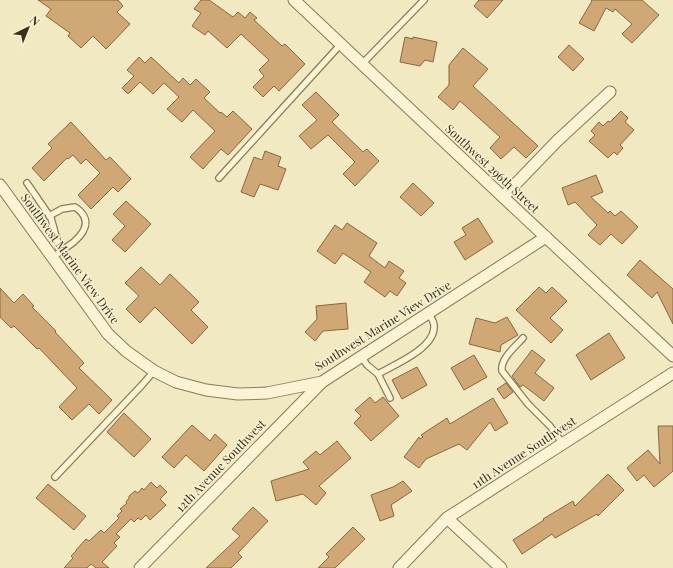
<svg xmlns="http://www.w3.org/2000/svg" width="673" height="568" viewBox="0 0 673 568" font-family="'Playfair Display',serif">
	<rect width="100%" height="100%" fill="#f0e9c1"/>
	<g fill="#cfa876" stroke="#8a673d">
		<polygon points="38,0 118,0 123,6 117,12 130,24 106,49 93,36 81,48 68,36 70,33 46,16 51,9"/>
		<polygon points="201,0 209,0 233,17 238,12 245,18 250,12 257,18 254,20 282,46 285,44 305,64 279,91 274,86 263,97 253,87 264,76 259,70 269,60 241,34 227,48 208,31 205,35 192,26 201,13 194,9"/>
		<polygon points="479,0 503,0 487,18 474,6"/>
		<polygon points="591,0 642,0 659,15 632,43 622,34 632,24 615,9 613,12 606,8 594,31 579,23 592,1"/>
		<polygon points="405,37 413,39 413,37 437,42 433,62 425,60 420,66 400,62"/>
		<polygon points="569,45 584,59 573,71 558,57"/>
		<polygon points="463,48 488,69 473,86 538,146 526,158 514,147 501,159 490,148 500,137 460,101 453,110 438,97 449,85 449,65"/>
		<polygon points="139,57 145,63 151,57 179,83 183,78 190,85 196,79 210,92 204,98 220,113 221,112 227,117 233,111 252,129 228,155 221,149 203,169 190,157 215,131 193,110 182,122 167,109 179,97 164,83 153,94 140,82 128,94 122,88 134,76 127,70"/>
		<polygon points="316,92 339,115 332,122 363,152 367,149 379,161 355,186 343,174 355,162 328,135 311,149 299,136 317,120 302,105"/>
		<polygon points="621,111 628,118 625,122 634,130 620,145 623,148 617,155 614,152 608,158 589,141 595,135 591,131 599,122 603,126 608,121 610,122"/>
		<polygon points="71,122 106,160 110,157 131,179 118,192 113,187 91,209 78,195 100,173 86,159 81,164 73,155 68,159 67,158 44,181 32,168 52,148 48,144"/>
		<polygon points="265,151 281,157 278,166 286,169 278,190 260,184 254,197 241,192 254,157 262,160"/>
		<polygon points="596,175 603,192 591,197 608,213 610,211 615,216 621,211 638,227 622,244 611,234 600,245 588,235 597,225 575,202 568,205 562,188"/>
		<polygon points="413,183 434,203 421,216 400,197"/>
		<polygon points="126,201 151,224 125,252 112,240 125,226 113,214"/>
		<polygon points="478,218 493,242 465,260 454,242 466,235 462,228"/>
		<polygon points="347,223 377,243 369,256 385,268 389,261 404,271 399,278 406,283 397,296 390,291 385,297 364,282 371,272 343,253 335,264 317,251 335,225 342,230"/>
		<polygon points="640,260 673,289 673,324 657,292 652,298 627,275"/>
		<polygon points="141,267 160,285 170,274 199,302 191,310 208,327 192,344 155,307 140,323 126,309 139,296 125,283"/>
		<polygon points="539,287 546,293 552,287 567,301 550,318 563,330 551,343 516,310"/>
		<polygon points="0,288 14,303 23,294 34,306 32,307 56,331 55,332 84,363 79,368 112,400 99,414 89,404 72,420 59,407 77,388 39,348 37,349 14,326 11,328 0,317"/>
		<polygon points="346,303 348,329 323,331 315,341 305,332 317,319 316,306"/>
		<polygon points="507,317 518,335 501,345 500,352 469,344 476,318 495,323"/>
		<polygon points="609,333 625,358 591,380 576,355"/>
		<polygon points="532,350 545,360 535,373 554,388 544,401 523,385 520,387 512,376"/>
		<polygon points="474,355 487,377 464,390 451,368"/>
		<polygon points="417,367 427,385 402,399 392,380"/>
		<polygon points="506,383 513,392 504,399 497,389"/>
		<polygon points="370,397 375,403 383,397 399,416 371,441 354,423 361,416 355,410"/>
		<polygon points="493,398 508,423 495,431 490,422 467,450 459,444 426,459 419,468 404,457 419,437 420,439 423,437 421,435 447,418 450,424"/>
		<polygon points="124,413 151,439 134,457 107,432"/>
		<polygon points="192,425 210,441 215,434 227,445 204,471 186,455 174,468 162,457"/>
		<polygon points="658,426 673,426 673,471 654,487 644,475 637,481 627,468 648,450 660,464"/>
		<polygon points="337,441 351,458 319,486 326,493 316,505 303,494 276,501 271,481 309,469 303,462 316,451 320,455"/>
		<polygon points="608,474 624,490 598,516 597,514 555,538 552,534 522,554 513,540 544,520 543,519 573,501 575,506"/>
		<polygon points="403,481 412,491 391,505 394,516 380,521 371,495 393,487"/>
		<polygon points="151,482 157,488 160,485 167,492 160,499 166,505 150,520 146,515 141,520 138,518 134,522 131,519 116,534 120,537 114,543 117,546 102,562 109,568 96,568 91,564 87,568 64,568 73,558 71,556 76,551 76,550 86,539 89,541 101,530 104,533 119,518 117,516 122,511 120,509 127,503 126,502 129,498 129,496 135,491 138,493 142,488 144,490"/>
		<polygon points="48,484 86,516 74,530 36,498"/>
		<polygon points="253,507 268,521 238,553 242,557 231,568 206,568 240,536 232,529"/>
		<polygon points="353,527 365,539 335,568 318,568 329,557 326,554"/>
	</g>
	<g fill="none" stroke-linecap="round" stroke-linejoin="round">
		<defs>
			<g id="service">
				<polyline points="362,64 424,0"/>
				<polyline points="219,178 341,44"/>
				<polyline points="27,183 51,218 60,251 53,259"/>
				<path d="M49 216 62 209 75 207C99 223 77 242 60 251"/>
				<path d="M523 338C515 347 500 359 502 371L528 404 550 426 563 444"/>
				<path d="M361 356 367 365 378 374C394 365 433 349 434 328 435 322 431 317 428 313"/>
				<polyline points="378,374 390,398"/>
				<polyline points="55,477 142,385 154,371"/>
			</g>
			<g id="minor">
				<polyline points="294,0 503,197 673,356"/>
				<polyline points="0,185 108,334 126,351 154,371 176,382 206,390 238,394 267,393 322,382 546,237"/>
				<polyline points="503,197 557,141 610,92"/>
				<polyline points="447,518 501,568"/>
				<polyline points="140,568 322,382"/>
				<polyline points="399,568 447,518 673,373"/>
			</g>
		</defs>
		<use href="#service" stroke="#8a7a58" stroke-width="8"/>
		<use href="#minor" stroke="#8a7a58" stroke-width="13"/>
		<use href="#service" stroke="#faf4d5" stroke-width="5.5"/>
		<use href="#minor" stroke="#faf4d5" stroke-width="11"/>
	</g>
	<g text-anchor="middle" stroke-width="3" stroke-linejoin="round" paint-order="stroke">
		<g font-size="12" fill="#392f1d" stroke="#f7f1d1">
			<text transform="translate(492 169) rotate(43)" y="4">Southwest 296th Street</text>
			<text transform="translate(70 259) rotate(54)" y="4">Southwest Marine View Drive</text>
			<text transform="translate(383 326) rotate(-32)" y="4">Southwest Marine View Drive</text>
			<text transform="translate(524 453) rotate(-33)" y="4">11th Avenue Southwest</text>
			<text transform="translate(221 466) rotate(-46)" y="4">12th Avenue Southwest</text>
		</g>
	</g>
	<g transform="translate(28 28) rotate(43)" stroke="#f7f1d1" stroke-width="3" paint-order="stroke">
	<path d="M0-3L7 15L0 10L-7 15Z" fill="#392f1d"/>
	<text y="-6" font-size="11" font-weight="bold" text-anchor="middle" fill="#392f1d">N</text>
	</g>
</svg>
